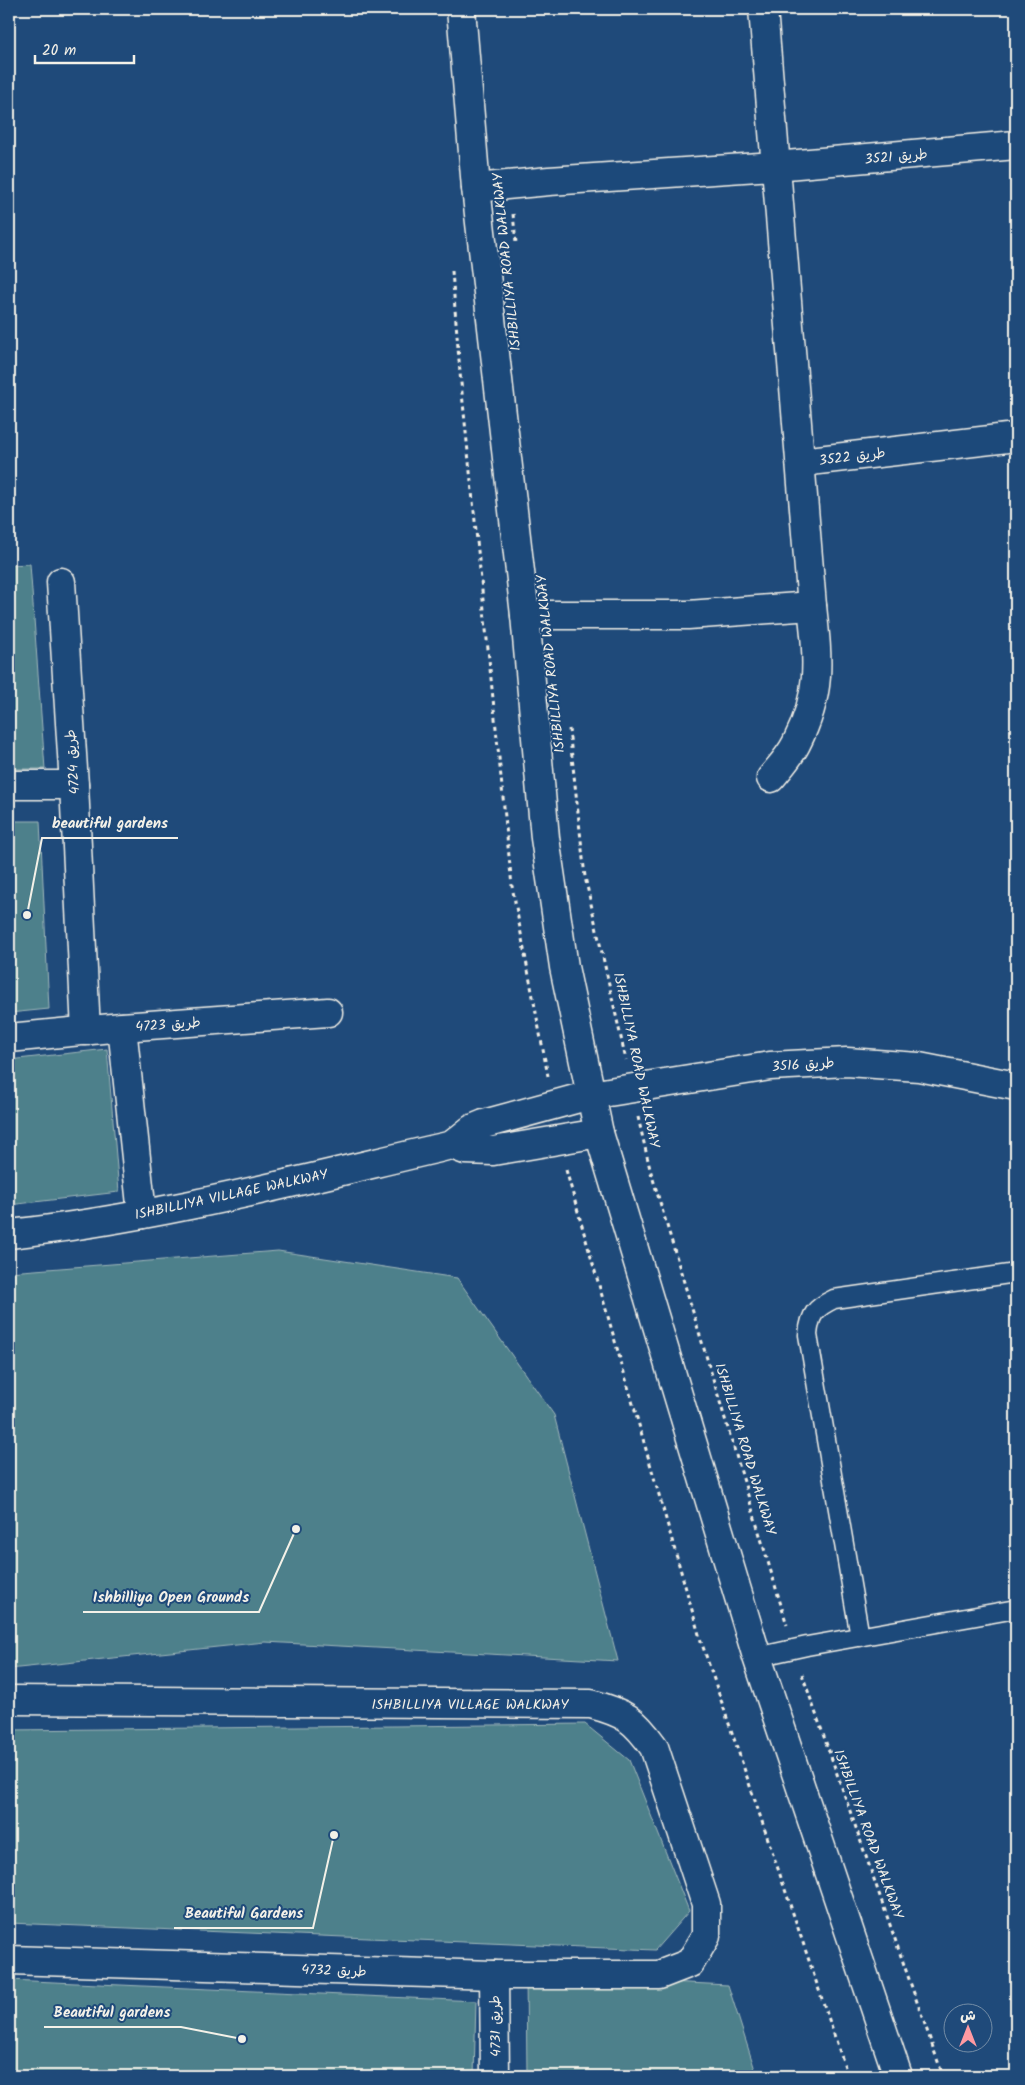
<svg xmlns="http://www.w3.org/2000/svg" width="1025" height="2085" viewBox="0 0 1025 2085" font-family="Kalam,'Playpen Sans Arabic',sans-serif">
	<rect width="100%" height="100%" fill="#1f4a7a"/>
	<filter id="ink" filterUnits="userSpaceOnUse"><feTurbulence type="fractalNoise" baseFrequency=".02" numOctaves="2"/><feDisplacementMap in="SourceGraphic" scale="10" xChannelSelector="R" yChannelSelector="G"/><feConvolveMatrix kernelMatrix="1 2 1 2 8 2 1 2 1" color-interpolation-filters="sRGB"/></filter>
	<g filter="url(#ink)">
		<g fill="#4e808b" stroke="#a1b8ba">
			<polygon points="30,564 45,769 9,769 9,565"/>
			<polygon points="9,821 40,821 49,1009 9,1013"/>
			<polygon points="107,1049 119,1192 9,1205 9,1060"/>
			<polygon points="278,1251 457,1278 554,1415 618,1661 265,1642 9,1669 9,1272"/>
			<polygon points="585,1724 629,1760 689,1911 655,1950 9,1923 9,1730"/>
			<polygon points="526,1975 728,1985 757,2076 527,2076"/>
			<polygon points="9,1980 476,2001 474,2076 9,2076"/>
		</g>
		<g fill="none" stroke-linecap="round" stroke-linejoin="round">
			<defs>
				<g id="lane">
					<path d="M860 1637 808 1335C810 1314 815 1308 834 1299L1016 1273"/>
					<polyline points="757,1657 807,1646 1016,1609"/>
				</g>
				<g id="street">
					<polyline points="461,9 476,188 525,615 545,838 564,967 599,1133 757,1657 898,2076"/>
					<path d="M763 9 812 606C818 660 822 693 796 744 790 756 780 767 771 778"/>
					<polyline points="476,188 549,181 775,166 1016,145"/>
					<polyline points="801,462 1016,437"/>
					<polyline points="61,582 74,785 86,1031"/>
					<polyline points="525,615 688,615 812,606"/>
					<polyline points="9,785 74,785"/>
					<polyline points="122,1027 142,1214"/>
					<polyline points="9,1038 122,1027 328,1012"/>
					<polyline points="452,1145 465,1150 493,1151 599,1133"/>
					<path d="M9 1234C159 1218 305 1179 452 1145L472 1129 484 1124 590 1095 770 1066 847 1062 919 1067 1016 1086"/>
					<path d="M9 1700 591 1704C625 1713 634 1719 654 1747L706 1904V1936L690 1963 659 1975H494L9 1960"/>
					<polyline points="494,1975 495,2076"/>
				</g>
			</defs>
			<use href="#lane" stroke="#f4f1e8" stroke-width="21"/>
			<use href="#street" stroke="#f4f1e8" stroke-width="31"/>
			<g stroke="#f4f1e8" stroke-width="3" stroke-dasharray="4 4" stroke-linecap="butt">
				<polyline points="513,214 516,243"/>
				<polyline points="452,271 460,373 512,886 548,1076"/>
				<polyline points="569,729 585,877 626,1060"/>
				<polyline points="638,1117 650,1169 787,1625"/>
				<polyline points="566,1170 700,1638 848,2076"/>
				<polyline points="802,1674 943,2076"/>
			</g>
			<use href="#lane" stroke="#1f4a7a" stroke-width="18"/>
			<use href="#street" stroke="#1f4a7a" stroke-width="28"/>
		</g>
	</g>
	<g text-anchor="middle" stroke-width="4" stroke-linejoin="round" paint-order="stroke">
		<g font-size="14" fill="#f4f1e8" stroke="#1f4a7a">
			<text transform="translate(896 156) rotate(-5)" y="5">طريق 3521</text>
			<text transform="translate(506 262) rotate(-96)" y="5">ISHBILLIYA ROAD WALKWAY</text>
			<text transform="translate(852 456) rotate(-7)" y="5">طريق 3522</text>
			<text transform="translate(550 664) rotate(-96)" y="5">ISHBILLIYA ROAD WALKWAY</text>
			<text transform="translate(72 762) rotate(-94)" y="5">طريق 4724</text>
			<text transform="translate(168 1024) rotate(-4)" y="5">طريق 4723</text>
			<text transform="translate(637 1060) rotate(78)" y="5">ISHBILLIYA ROAD WALKWAY</text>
			<text transform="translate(803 1064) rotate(-4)" y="5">طريق 3516</text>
			<text transform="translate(231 1194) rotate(-12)" y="5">ISHBILLIYA VILLAGE WALKWAY</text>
			<text transform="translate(746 1449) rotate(73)" y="5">ISHBILLIYA ROAD WALKWAY</text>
			<text x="470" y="1709">ISHBILLIYA VILLAGE WALKWAY</text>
			<text transform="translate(869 1834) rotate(70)" y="5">ISHBILLIYA ROAD WALKWAY</text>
			<text transform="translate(334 1970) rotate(2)" y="5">طريق 4732</text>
			<text transform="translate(495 2026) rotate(-91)" y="5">طريق 4731</text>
		</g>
	</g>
	<path fill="none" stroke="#f4f1e8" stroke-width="2" d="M27 915L42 838H178M296 1529L259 1612H83M334 1835L313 1928H174M242 2039L181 2027H44"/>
	<g fill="#f4f1e8" stroke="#1f4a7a" stroke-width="2">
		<circle cx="27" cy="915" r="5"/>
		<circle cx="296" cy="1529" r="5"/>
		<circle cx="334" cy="1835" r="5"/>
		<circle cx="242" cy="2039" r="5"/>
	</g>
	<g font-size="15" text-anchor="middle" font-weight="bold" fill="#f4f1e8" stroke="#1f4a7a" stroke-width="4" stroke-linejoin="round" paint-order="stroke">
		<text x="110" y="828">beautiful gardens</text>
		<text x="171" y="1602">Ishbilliya Open Grounds</text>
		<text x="244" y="1918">Beautiful Gardens</text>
		<text x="112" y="2017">Beautiful gardens</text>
	</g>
	<rect width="1025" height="2085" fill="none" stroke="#1f4a7a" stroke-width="30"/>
	<rect x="15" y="15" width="995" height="2055" fill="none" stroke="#f4f1e8" stroke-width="2" filter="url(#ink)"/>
	<g transform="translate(968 2028)"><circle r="24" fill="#1f4a7a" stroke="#748da6"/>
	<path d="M0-4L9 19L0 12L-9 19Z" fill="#ff9aa2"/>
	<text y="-8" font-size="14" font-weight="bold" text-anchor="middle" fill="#f4f1e8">ش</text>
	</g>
	<path d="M35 55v8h99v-8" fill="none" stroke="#f4f1e8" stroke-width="2.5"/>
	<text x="42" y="55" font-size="15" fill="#f4f1e8" stroke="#1f4a7a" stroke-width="4" paint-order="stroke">20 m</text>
</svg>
